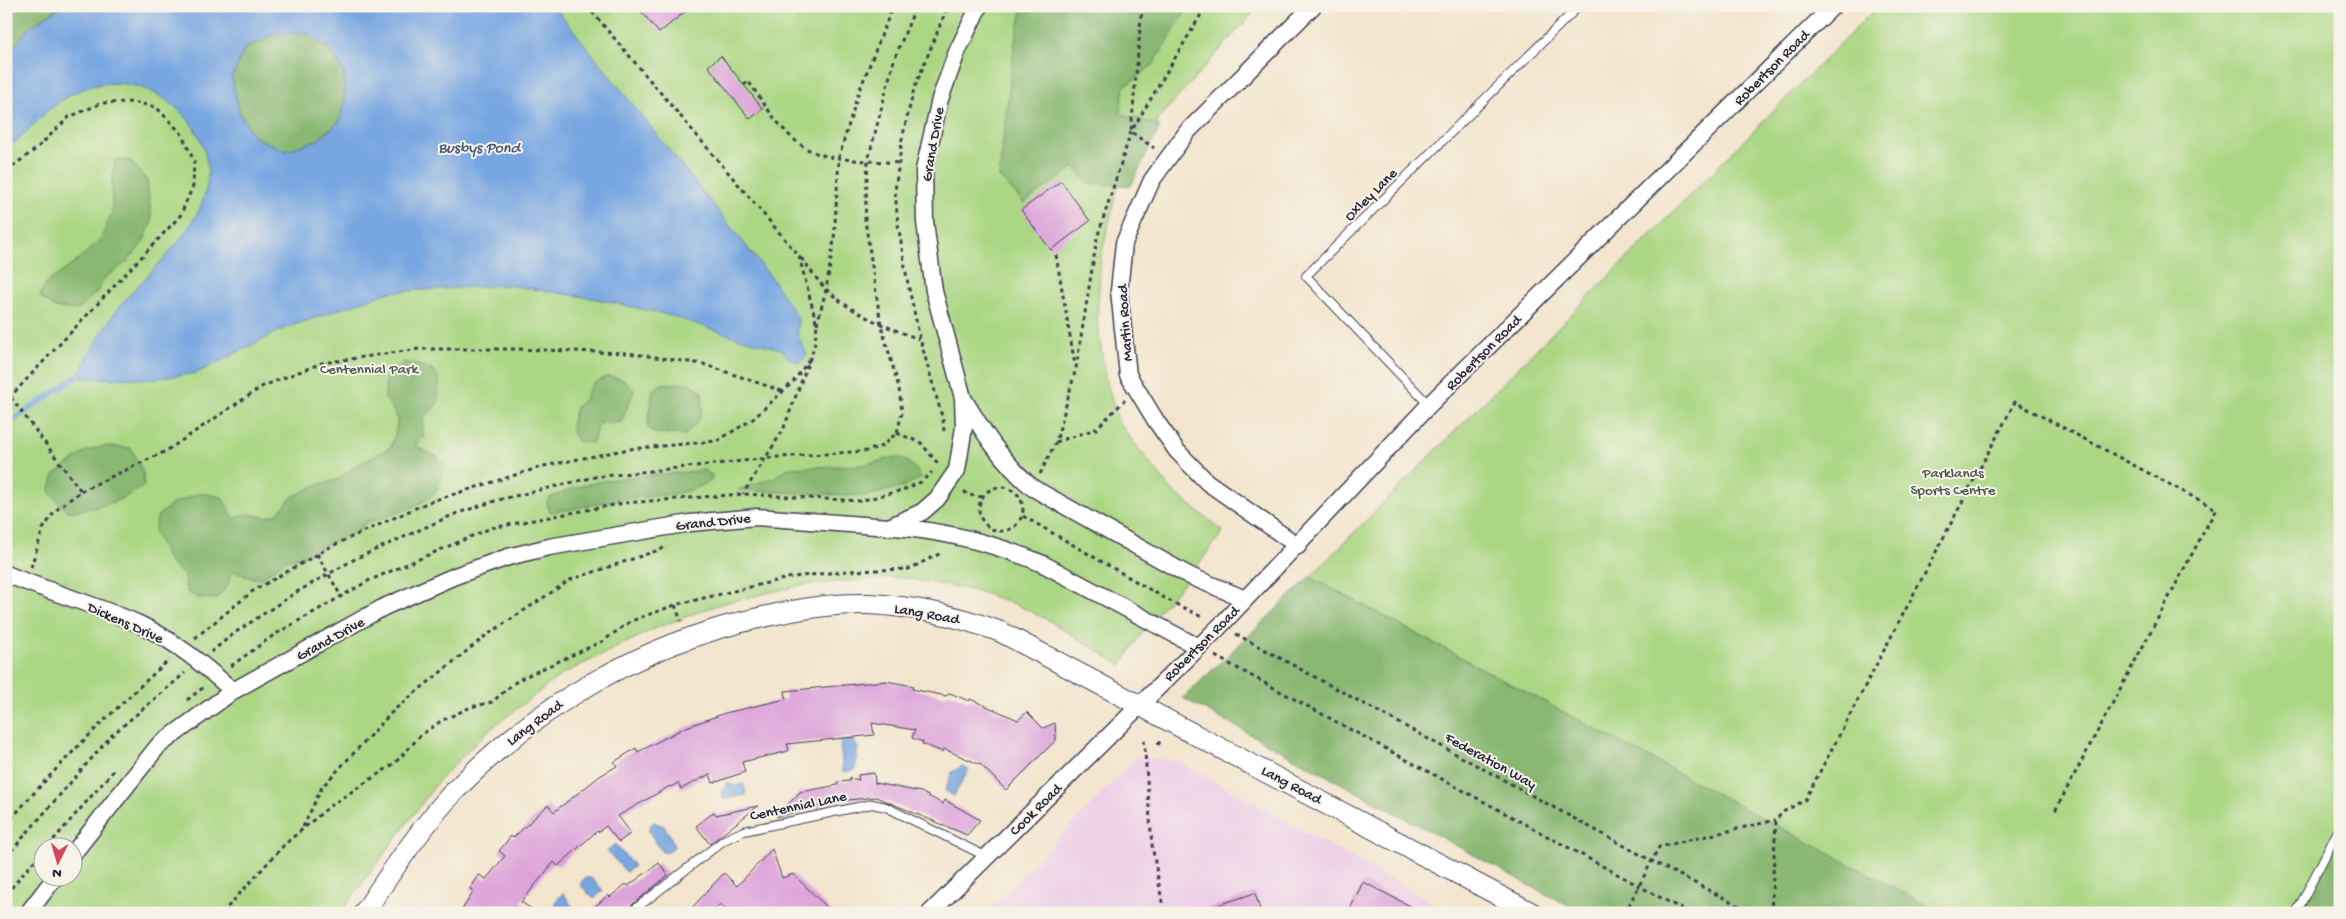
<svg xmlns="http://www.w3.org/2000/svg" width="2346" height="919" viewBox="0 0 2346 919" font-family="'Gochi Hand',sans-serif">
	<rect width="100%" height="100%" fill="#f7f3e8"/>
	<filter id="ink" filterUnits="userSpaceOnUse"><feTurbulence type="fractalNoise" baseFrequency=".02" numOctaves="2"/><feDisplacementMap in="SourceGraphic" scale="10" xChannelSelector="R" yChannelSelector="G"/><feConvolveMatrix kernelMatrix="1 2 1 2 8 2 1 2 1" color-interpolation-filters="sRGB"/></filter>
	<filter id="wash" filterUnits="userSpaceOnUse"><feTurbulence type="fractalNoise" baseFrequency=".0096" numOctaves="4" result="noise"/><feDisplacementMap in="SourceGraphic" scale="20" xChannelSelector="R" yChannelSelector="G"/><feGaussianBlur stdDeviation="1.12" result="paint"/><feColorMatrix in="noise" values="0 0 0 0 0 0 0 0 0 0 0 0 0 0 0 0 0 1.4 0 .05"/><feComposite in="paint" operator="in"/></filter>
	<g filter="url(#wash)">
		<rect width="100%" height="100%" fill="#f3e5cd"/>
		<polygon fill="#eed0e7" points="1137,757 1178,761 1451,913 986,913"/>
		<g fill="#abd784" stroke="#667c60" fill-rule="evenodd">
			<path d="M6 6H1259L1162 115 1117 189 1101 256 1097 318 1105 377 1119 423 1171 490 1223 531 1190 576 1149 622 1121 665 1050 621 1013 603 977 591 899 577 802 585 720 604 656 628 561 675 488 731 440 779 340 913H6ZM42 846H72V876H42Z"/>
			<polygon points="1878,6 2336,6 2340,73 2340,913 1939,913 1310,577"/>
		</g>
		<g fill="#88b872" stroke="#556d56">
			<polygon points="6,6 61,6 30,27 6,56"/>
			<polygon points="1023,6 1189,6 1153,65 1124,87 1120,113 1160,126 1131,186 1087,183 1075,167 1024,203 999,177 1014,46"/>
			<polygon points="277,33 309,34 329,49 344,72 345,101 339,122 319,139 287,151 254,137 239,112 232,78 243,49"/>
			<polygon points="115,160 131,161 147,181 152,221 143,242 127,262 103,279 98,291 78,310 55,308 40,297 46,283 72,265 101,239 112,212 112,184"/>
			<path d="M404 362 430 368 439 379 438 404 423 418V438L415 446 438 457 445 466C442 476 440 487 432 495 420 507 383 518 366 522L360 530 304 556 287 560 261 578H250L233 571 227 586 216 599 199 598 187 592 184 575 169 562 154 531 158 515 174 503 200 493 222 497 234 518 248 514 265 517 277 514 292 497 316 485 337 480 359 464 391 447C399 421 401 420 385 398L386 377Z"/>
			<polygon points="608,376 624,380 634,391 621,422 599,424 592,443 577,441 572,432 572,421 576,407 584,400 592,384"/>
			<path d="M689 383 702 391C704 413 701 420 685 435L654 433 647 427 653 390 662 384Z"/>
			<path d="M105 446 131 448 143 473 144 486C122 501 94 511 67 511L49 492 54 475 86 451Z"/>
			<path d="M896 457C907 460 916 466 921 478L899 488 865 496 738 490 775 477 788 468 863 465Z"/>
			<path d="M704 470 712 475 711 481C682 498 648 495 616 500 594 504 573 510 550 512L547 503 548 499C596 474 652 477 704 470Z"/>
			<polygon points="1310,577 1941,913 1581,913 1183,698"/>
			<polygon points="2336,846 2340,847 2340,913 2304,913 2307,901"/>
		</g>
		<g fill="#77a6e1" stroke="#4c648e" fill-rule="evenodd">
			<path d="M62 6H554L770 276 798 318 797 334 807 355 800 363 788 358 781 349 739 338 672 316 598 299 507 285 390 292 283 329 197 373 152 379 83 378 80 371C92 349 104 326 120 306 146 274 187 241 202 203 230 131 149 61 80 90 49 103 31 130 6 150V56L30 27ZM277 33 309 34 329 49 344 72 345 101 339 122 319 139 287 151 254 137 239 112 232 78 244 49Z"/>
			<polygon points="853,740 858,748 855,770 843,772 840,742"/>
			<polygon points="962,766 969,769 954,796 945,791 952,772"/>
			<polygon points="726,782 734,786 744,784 746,795 724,799 721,791 727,787"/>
			<path d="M653 822 664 826C667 830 674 842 674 847L669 852H662L648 830Z"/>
			<polygon points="615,844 634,866 626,872 607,851"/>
			<polygon points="585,878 591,878 603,890 594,899 581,886 581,882"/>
			<path d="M562 894H564L571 905 580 913C569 913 558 914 555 902Z"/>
		</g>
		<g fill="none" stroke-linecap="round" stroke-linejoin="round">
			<polyline stroke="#77a6e1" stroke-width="5.5" points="6,425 81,374"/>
		</g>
		<g id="blocks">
			<g fill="#dda4da">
				<polygon points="637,6 692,6 659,33"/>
				<polygon points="721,56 763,109 750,119 708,66"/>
				<polygon points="1061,181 1090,221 1051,250 1021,210"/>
				<polygon points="886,681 913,686 912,689 946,696 950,693 969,701 970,699 1018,720 1027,712 1043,728 1055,723 1056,740 1006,790 981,765 944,749 943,752 922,744 923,742 912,738 915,730 872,723 874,735 787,744 789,750 785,752 742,762 745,772 713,783 710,774 681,789 678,783 671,787 670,786 618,816 631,833 619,842 606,826 598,832 597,831 558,866 554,862 521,902 538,913 460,913 474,891 470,889 479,875 486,879 505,856 499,851 511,836 513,838 548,805 554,812 600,776 617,766 614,762 636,748 638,752 684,728 725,713 786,699 785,691"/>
				<polygon points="874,773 875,783 921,792 943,804 945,800 980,820 967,835 876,797 840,801 776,817 800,792 838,785 837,782 850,781 850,778 859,780 858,775"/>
				<polygon points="758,806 710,844 696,826 714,812 716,815"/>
				<polygon points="772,849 782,878 793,874 833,913 730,913 720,904 712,913 687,913 724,873 737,886"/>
				<polygon points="659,863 668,875 627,909 624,913 588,913 608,895 610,897 626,884 628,886"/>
				<polygon points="1363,882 1424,913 1348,913"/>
				<polygon points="1255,893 1261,913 1203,913 1203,910"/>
			</g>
		</g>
	</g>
	<g filter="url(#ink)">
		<use href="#blocks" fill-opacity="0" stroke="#413f51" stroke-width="1"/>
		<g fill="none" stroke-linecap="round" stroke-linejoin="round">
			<defs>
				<g id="service">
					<polyline points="1429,405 1306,276 1579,6"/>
					<polyline points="630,913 724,840 744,831 872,804 886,807 987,857"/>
					<polyline points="2296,913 2340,827"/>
				</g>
				<g id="minor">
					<path d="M964 400C984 433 1003 463 1033 488L1190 576 1245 599"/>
					<path d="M894 527C945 531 996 544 1043 564L1198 647"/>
					<polyline points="1298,546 1207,482 1177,451 1156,421 1128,375 1119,291 1124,243 1152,180 1187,132 1313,6"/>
					<path d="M6 574C50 592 96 605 139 624 174 640 205 666 233 691"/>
					<polyline points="72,855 158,746 233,691 384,607 455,576 508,557 549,547 690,523 757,517 889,527 922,512 937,499 957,470 964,427 963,398 934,291 925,222 924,170 940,99 957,52 979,6"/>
					<polyline points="28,913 56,876"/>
					<polyline points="930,913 1220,626 1429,405 1833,6"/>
				</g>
				<path id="tertiary" d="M364 913C390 873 417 833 449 797 533 707 643 643 763 617 797 609 833 603 868 604 914 606 958 616 1001 632L1532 913"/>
			</defs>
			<use href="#service" stroke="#413f51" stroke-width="10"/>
			<use href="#minor" stroke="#413f51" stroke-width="19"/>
			<use href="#tertiary" stroke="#413f51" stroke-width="22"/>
			<g stroke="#413f51" stroke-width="3" stroke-dasharray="4 4" stroke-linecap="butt">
				<polyline points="587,6 799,256 817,325 814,348 783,430 743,494"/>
				<polyline points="1142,6 1131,132 1154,148"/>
				<path d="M744 85 748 81C767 107 787 144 819 154 840 161 876 161 899 163"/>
				<polyline points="6,171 36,149 69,117 102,103 133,102 156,107 181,133 194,161 193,186 180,216 11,396"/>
				<polyline points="1056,255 1075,365"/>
				<path d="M801 258C810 269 818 282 828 291 855 315 886 327 919 339"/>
				<polyline points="817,324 826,290 834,240 839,157 858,94 893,6"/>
				<polyline points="6,391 81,491 55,511 43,529 31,567"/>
				<polyline points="944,431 943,420 920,339 907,279 898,224 895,191 902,139 914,89 948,6"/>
				<polyline points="897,433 921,443 939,465"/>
				<polyline points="1056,442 1096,429 1125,400"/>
				<polyline points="1040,474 1056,442 1076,368 1097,238 1131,132 1206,6"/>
				<circle cx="1001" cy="509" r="22"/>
				<polyline points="81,491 166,451 263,386 322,363 419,349 516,349 627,353 703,364 782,391"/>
				<polyline points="964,491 968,495 983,497"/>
				<polyline points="1023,516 1168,600 1204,618"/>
				<polyline points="317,554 341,596"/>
				<polyline points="675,605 681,621"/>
				<polyline points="1236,634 1652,861 1753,913"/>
				<polyline points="195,638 253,591 332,546 429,502 544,466 629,449 717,441 753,419 793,382 809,360"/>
				<polyline points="211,652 236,632 295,593 355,559 455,514 498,500 595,477 779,457 867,451 882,446 897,433 902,413 899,388 881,325 865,220 868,160 894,60 916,6"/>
				<polyline points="1215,656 1689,913"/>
				<polyline points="231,666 274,635 368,581 491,528 624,503 743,494 860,501 903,490 921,482 932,472"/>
				<polyline points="187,700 204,687"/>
				<polyline points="1144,740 1152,845 1163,907"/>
				<polyline points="1158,745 1160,741"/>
				<path d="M6 825C58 764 110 713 169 660"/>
				<polyline points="303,827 322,787 394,710 484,637 570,580 662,549 666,545"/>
				<polyline points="48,846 116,768"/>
				<polyline points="6,857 111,736 185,673"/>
				<polyline points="6,894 42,852"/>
				<polyline points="222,913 285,844 330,806 395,763 421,735 441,721 471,707 492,702 518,680 603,641 631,621 675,605 792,577 848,571 909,569 943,552"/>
				<polyline points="1625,913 1659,847 1776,820"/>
				<polyline points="1771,913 1776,820 1783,812 1805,800 2015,402 2216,509 2054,813"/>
			</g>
			<use href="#service" stroke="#fff" stroke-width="8"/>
			<use href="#minor" stroke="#fff" stroke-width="16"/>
			<use href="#tertiary" stroke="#fff" stroke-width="20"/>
		</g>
	</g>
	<g text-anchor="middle" stroke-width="4" stroke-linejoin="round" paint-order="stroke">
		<g font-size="15" fill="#22223b" stroke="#f7f3e8">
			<text transform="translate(1771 67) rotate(-45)" y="5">Robertson Road</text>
			<text transform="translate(932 144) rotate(-80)" y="5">Grand Drive</text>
			<text transform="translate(1370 194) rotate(-45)" y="5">Oxley Lane</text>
			<text transform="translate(1124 323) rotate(-94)" y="5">Martin Road</text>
			<text transform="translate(1483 352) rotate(-45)" y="5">Robertson Road</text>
			<text transform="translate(713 521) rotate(-6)" y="5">Grand Drive</text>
			<text transform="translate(927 613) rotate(10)" y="5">Lang Road</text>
			<text transform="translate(126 622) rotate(24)" y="5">Dickens Drive</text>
			<text transform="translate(330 638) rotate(-29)" y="5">Grand Drive</text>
			<text transform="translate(1201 643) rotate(-45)" y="5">Robertson Road</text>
			<text transform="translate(534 722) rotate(-37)" y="5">Lang Road</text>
			<text transform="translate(1491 760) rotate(29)" y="5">Federation Way</text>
			<text transform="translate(1292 784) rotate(28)" y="5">Lang Road</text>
			<text transform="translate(798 805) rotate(-12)" y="5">Centennial Lane</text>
			<text transform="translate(1035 809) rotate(-45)" y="5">Cook Road</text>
		</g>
		<g font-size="15" fill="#4b5851" stroke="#f7f3e8">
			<text x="369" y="373">Centennial Park</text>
			<text x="1953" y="477">Parklands<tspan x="1953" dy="17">Sports Centre</tspan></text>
		</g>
		<g font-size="16" font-style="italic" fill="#44577d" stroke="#f7f3e8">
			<text x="479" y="152">Busbys Pond</text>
		</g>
	</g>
	<rect width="2346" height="919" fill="none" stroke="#f7f3e8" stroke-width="25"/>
	<g transform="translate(58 862) rotate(185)"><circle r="24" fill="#f7f3e8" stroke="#a29fa3"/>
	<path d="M0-4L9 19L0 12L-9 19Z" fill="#d1495b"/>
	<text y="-8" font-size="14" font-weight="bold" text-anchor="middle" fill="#22223b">N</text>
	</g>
</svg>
